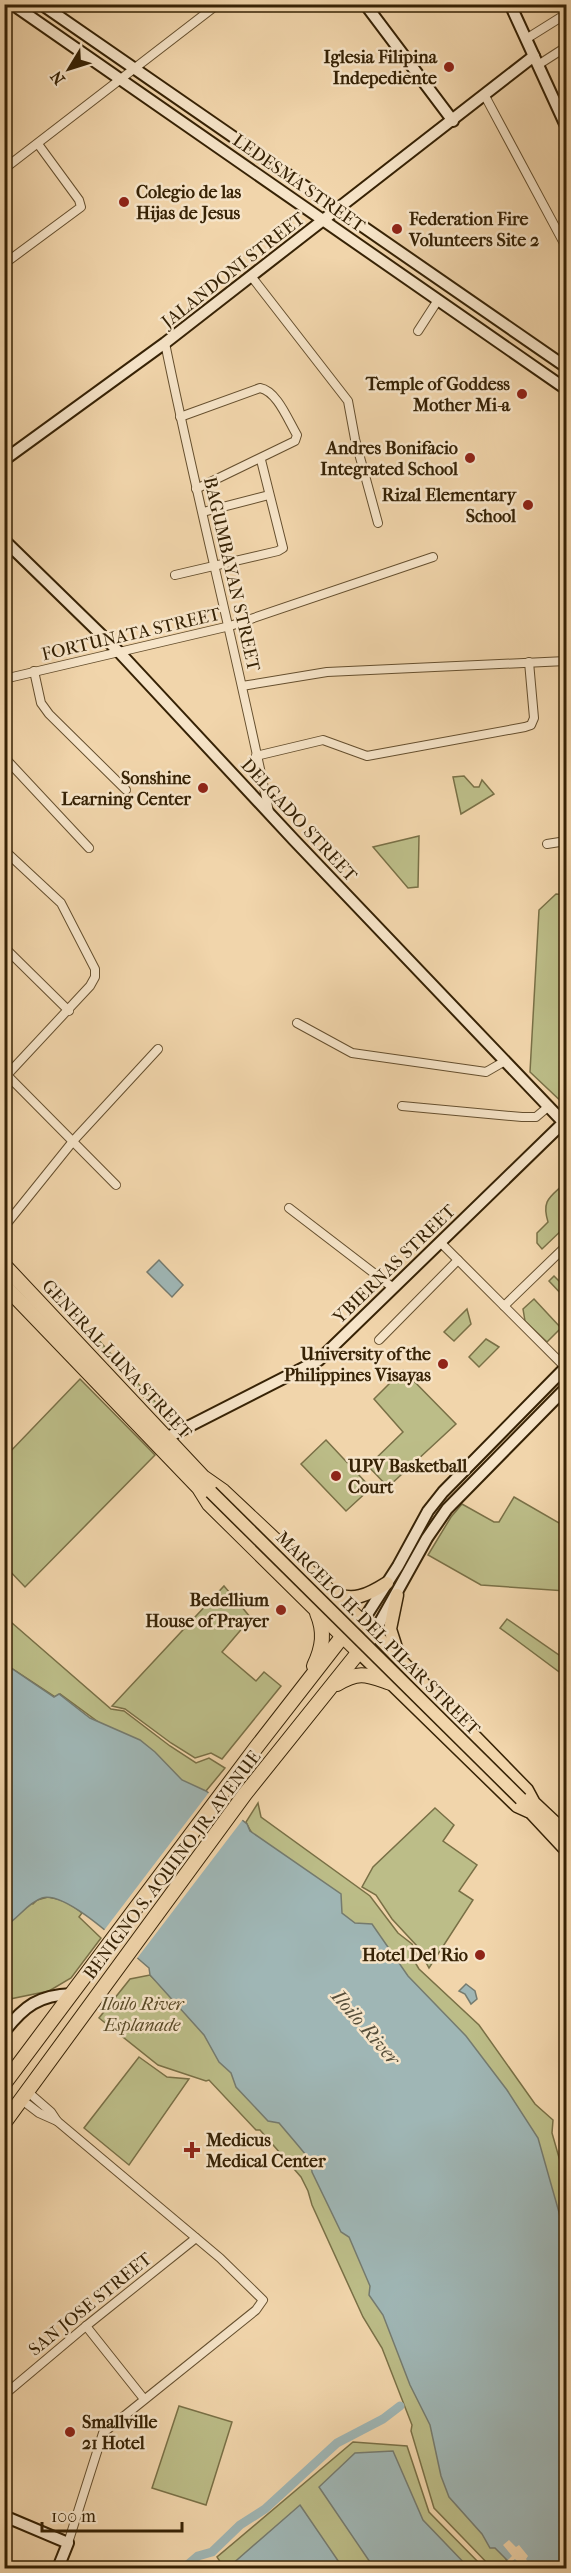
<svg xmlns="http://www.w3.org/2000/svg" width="571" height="2573" viewBox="0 0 571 2573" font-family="'IM FELL French Canon',serif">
	<rect width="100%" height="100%" fill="#f1d5ab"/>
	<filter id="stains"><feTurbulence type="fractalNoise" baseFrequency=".00333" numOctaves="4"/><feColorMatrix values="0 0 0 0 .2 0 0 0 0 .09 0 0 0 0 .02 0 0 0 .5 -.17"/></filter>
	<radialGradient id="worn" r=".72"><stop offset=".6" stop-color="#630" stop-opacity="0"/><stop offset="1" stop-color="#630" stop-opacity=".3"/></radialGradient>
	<g fill="#bcbd88" stroke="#797046" stroke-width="1.5">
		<polygon points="464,776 474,787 479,787 482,780 494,794 461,814 453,777"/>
		<polygon points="419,836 418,887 408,888 373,847"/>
		<polygon points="556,894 566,895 566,1106 530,1072 539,910"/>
		<path d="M566 1182V1226L542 1249 537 1243V1233L548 1222C541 1199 551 1197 566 1182Z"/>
		<polygon points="554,1276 566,1288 566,1299 549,1281"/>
		<polygon points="534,1299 561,1328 547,1342 525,1321 523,1309"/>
		<polygon points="467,1309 471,1324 454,1341 444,1332"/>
		<polygon points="97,1338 118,1362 115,1365 94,1343"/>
		<polygon points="486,1339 499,1347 479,1367 469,1357"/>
		<polygon points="403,1370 456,1424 388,1487 368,1466 403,1432 374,1399"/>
		<polygon points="131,1376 163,1410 160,1414 128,1380"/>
		<polygon points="80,1379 155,1455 25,1587 5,1566 5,1457"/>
		<polygon points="326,1440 371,1488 346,1511 301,1464"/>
		<polygon points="514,1497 566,1527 566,1591 481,1585 428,1555 451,1517 462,1504 494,1522 499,1522"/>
		<polygon points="224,1586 251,1618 222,1652 256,1681 264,1672 281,1686 222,1759 211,1753 195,1758 171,1743 125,1709 112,1706"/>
		<polygon points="4,1616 111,1709 124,1711 170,1746 196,1763 209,1758 225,1768 206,1791 204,1791 199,1796 60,1694 55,1697 11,1668 5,1661"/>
		<polygon points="507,1619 566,1660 566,1677 500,1628"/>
		<polygon points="258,1803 261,1817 370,1896 398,1933 412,1944 417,1954 416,1964 419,1969 479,2025 535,2104 553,2120 552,2133 566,2182 566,2260 250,1830 246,1822"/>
		<polygon points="435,1808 454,1825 443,1841 477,1865 459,1891 473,1900 429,1968 417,1946 392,1919 376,1895 362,1887 373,1867"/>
		<path d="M48 1897C62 1899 71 1904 82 1913L79 1917 101 1938 71 1978 49 1991 5 2000V1906L20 1901 33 1904 37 1900Z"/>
		<path d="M150 1975 155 1980 166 1982 329 2175 421 2405 503 2550C504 2562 511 2564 522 2568H492L434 2508 411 2431 412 2425 382 2348 363 2317 312 2205 308 2191 301 2177 260 2130H256L209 2080 206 2081 158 2065 99 2018 130 1979Z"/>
		<polygon points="139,2057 167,2077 189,2079 129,2165 84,2128"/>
		<polygon points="179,2406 232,2422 206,2505 152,2488"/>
		<polygon points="353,2442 407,2446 429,2512 484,2568 224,2568 217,2557"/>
	</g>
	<g fill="#9fb6b5" stroke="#757b6f" stroke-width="1.5">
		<polygon points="159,1260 183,1285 172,1297 147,1272"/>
		<path d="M4 1661 11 1668 54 1697 59 1694 90 1718 140 1740 155 1752 182 1780 206 1791 247 1824 250 1831 341 1894 342 1913 355 1923 372 1924 408 1976 466 2036 507 2090 538 2138 566 2237V2568H515L495 2548H490L482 2534 449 2497 441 2476 430 2425 410 2385 383 2315 369 2295 370 2286 349 2237 341 2232 312 2172 311 2161 296 2143 279 2123 268 2121 236 2087 231 2073 219 2062 204 2035 150 1975 149 1968C128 1951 67 1890 42 1898 27 1903 18 1919 5 1926Z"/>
		<polygon points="466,1984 475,1991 477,1999 471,2004 465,1994 459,1991"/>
		<polygon points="393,2451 423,2520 469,2568 374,2568 319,2487 355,2453"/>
		<polygon points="300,2505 343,2568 232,2568 230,2566"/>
	</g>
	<g fill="#f1d5ab">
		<polygon points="210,1791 244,1818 135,1961 102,1933"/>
		<polygon points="509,2540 516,2547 519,2545 528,2556 526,2559 531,2566 528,2568 524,2568 515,2559 508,2564 506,2562 512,2556 503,2545"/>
	</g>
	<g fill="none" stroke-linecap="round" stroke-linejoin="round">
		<polyline stroke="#9fb6b5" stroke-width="9" points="184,2568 198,2556 212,2552 240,2525 265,2509 337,2443 383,2419 400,2406"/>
		<defs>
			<g id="street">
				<polyline points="513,11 523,4"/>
				<polyline points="526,39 566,14"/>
				<polyline points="538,65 566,47"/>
				<polyline points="485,96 566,247"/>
				<polyline points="4,169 218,4"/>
				<polyline points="4,264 81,207 79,200 38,144"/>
				<polyline points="251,276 348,401 355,439 378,523"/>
				<polyline points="418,331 438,300"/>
				<path d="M165 343C197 500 237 655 269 812"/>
				<path d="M180 417 260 388C277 391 288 420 297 435L295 441 196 489"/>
				<polyline points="203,512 269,495"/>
				<polyline points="175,575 278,551 283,548 261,460"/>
				<polyline points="565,661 566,636"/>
				<polyline points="34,671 41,703 49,714 126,790"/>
				<polyline points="4,679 230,626 433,557"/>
				<polyline points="242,686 327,672 566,661"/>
				<polyline points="256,756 323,740 367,756 525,727 531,725 534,718 529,662"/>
				<polyline points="4,757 89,848"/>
				<polyline points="547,844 566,841"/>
				<polyline points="4,850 61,903 95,969 95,977 90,986 7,1075"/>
				<polyline points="4,947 69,1011"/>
				<polyline points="297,1023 352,1053 486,1072 505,1061"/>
				<polyline points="4,1072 116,1185"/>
				<polyline points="402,1106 522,1117 536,1117 549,1106"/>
				<polyline points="289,1208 392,1287"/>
				<polyline points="4,1227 74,1140 158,1049"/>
				<polyline points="440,1242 566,1368"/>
				<polyline points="504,1306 566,1246"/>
				<polyline points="379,1340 458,1260"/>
				<polyline points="28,2092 51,2112 57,2121 220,2258 263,2300 256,2310 103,2433 68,2543"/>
				<polyline points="22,2100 39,2113 57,2121"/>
				<polyline points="86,2326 144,2399"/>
				<polyline points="4,2395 86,2326 196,2238"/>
			</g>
			<g id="secondary">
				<polyline points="12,4 566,389"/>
				<polyline points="41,4 566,367"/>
				<polyline points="365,4 453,121"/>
				<polyline points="510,4 566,126"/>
				<polyline points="4,460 165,343 534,56"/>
				<polyline points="4,540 120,653 294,840 566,1125"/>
				<polyline points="166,1438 319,1360 564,1122"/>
				<polyline points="358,1618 366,1616 398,1566 428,1511 443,1492 566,1367"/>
				<polyline points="374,1633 427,1538 447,1509 566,1388"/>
				<path d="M4 2032C24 2006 39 1995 72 1994"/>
				<polyline points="4,2516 68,2543 58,2568"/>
			</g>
			<g id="primary">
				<path d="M330 1592C353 1603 368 1595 387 1583"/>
				<polyline points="397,1595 390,1629 398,1654"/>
				<polyline points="374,1633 527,1790 534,1803 566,1833"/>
				<polyline points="359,1652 517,1806 528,1811"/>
				<polyline points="524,1805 566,1850"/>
			</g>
			<g id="highway">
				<polyline points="4,1265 203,1477 223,1491 374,1633 245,1794 4,2123"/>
				<polyline points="4,1285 199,1488 209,1504 359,1652"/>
				<path d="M314 1666C323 1647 325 1632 317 1613"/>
				<path d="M337 1684C360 1670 367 1675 391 1683"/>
				<polyline points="4,2084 255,1749 356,1619"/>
			</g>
		</defs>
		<use href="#street" stroke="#654f2e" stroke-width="10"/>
		<use href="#secondary" stroke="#362205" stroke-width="14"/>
		<use href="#primary" stroke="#362205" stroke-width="15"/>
		<use href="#highway" stroke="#362205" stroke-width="16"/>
		<use href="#street" stroke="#f6e4c8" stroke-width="8"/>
		<use href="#secondary" stroke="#f6e4c8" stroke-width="10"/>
		<use href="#primary" stroke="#f1d5ab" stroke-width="12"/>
		<use href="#highway" stroke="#f1d5ab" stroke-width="14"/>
		<defs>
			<polyline id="primary-bridge" points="211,1492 521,1799"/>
		</defs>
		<use href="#primary-bridge" stroke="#362205" stroke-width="15" stroke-linecap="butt"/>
		<use href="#primary-bridge" stroke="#f1d5ab" stroke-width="12"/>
	</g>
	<g fill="#8f2418" stroke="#f6e4c8" stroke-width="2">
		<circle cx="449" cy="67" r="6"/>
		<circle cx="124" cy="202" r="6"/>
		<circle cx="397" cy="229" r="6"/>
		<circle cx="522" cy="394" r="6"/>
		<circle cx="470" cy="458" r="6"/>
		<circle cx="528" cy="505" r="6"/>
		<circle cx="203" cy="788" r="6"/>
		<circle cx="443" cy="1364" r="6"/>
		<circle cx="336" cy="1476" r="6"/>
		<circle cx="281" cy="1610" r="6"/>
		<circle cx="480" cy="1955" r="6"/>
		<path d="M189 2141h6v6h6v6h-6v6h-6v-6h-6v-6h6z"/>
		<circle cx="70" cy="2432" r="6"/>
	</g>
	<g text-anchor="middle" stroke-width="5" stroke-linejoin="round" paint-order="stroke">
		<g font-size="18" font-weight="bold" fill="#362205" stroke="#f6e4c8" text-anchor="end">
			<text x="437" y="63">Iglesia Filipina<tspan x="437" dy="21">Indepediente</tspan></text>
			<text x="136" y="198" text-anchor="start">Colegio de las<tspan x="136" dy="21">Hijas de Jesus</tspan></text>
			<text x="409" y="225" text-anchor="start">Federation Fire<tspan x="409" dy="21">Volunteers Site 2</tspan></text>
			<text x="510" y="390">Temple of Goddess<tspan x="510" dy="21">Mother Mi-a</tspan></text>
			<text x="458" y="454">Andres Bonifacio<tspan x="458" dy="21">Integrated School</tspan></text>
			<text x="516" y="501">Rizal Elementary<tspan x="516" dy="21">School</tspan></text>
			<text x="191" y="784">Sonshine<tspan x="191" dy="21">Learning Center</tspan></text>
			<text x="431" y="1360">University of the<tspan x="431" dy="21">Philippines Visayas</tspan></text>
			<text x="348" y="1472" text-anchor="start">UPV Basketball<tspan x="348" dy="21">Court</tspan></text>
			<text x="269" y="1606">Bedellium<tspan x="269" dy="21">House of Prayer</tspan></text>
			<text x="468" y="1961">Hotel Del Rio</text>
			<text x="206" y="2146" text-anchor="start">Medicus<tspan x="206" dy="21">Medical Center</tspan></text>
			<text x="82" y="2428" text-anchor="start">Smallville<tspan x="82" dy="21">21 Hotel</tspan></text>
		</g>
		<g font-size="18" fill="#362205" stroke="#f6e4c8">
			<text transform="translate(299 183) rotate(35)" y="6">LEDESMA STREET</text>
			<text transform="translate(233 270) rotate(-38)" y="6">JALANDONI STREET</text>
			<text transform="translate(232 574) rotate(77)" y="6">BAGUMBAYAN STREET</text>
			<text transform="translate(131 634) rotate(-13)" y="6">FORTUNATA STREET</text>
			<text transform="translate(299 820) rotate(47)" y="6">DELGADO STREET</text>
			<text transform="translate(394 1264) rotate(-44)" y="6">YBIERNAS STREET</text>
			<text transform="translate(117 1359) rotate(47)" y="6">GENERAL LUNA STREET</text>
			<text transform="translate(378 1633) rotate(45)" y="6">MARCELO H. DEL PILAR STREET</text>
			<text transform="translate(172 1865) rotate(-53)" y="6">BENIGNO S. AQUINO JR. AVENUE</text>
			<text transform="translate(90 2304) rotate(-39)" y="6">SAN JOSE STREET</text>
		</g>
		<g font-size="18" font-style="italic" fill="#584926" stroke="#f6e4c8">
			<text x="142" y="2010">Iloilo River<tspan x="142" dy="21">Esplanade</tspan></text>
		</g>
		<g font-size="20" font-style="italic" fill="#564e3a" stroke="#f6e4c8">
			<text transform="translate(366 2027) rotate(49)" y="7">Iloilo River</text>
		</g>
	</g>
	<rect width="571" height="2573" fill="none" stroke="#f1d5ab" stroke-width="24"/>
	<rect x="6" y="6" width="559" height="2561" fill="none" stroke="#362205" stroke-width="3"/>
	<rect x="12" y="12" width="547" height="2549" fill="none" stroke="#362205" stroke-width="1.5"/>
	<g transform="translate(69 69) rotate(232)" stroke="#f6e4c8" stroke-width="4.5" paint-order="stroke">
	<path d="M0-4.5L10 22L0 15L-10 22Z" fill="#362205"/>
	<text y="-9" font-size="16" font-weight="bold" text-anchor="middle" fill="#362205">N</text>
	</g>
	<path d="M42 2522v9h140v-9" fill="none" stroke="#362205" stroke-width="3"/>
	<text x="51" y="2522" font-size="18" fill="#362205" stroke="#f6e4c8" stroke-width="4.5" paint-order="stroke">100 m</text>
	<rect width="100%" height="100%" filter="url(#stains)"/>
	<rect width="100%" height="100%" fill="url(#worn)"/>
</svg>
